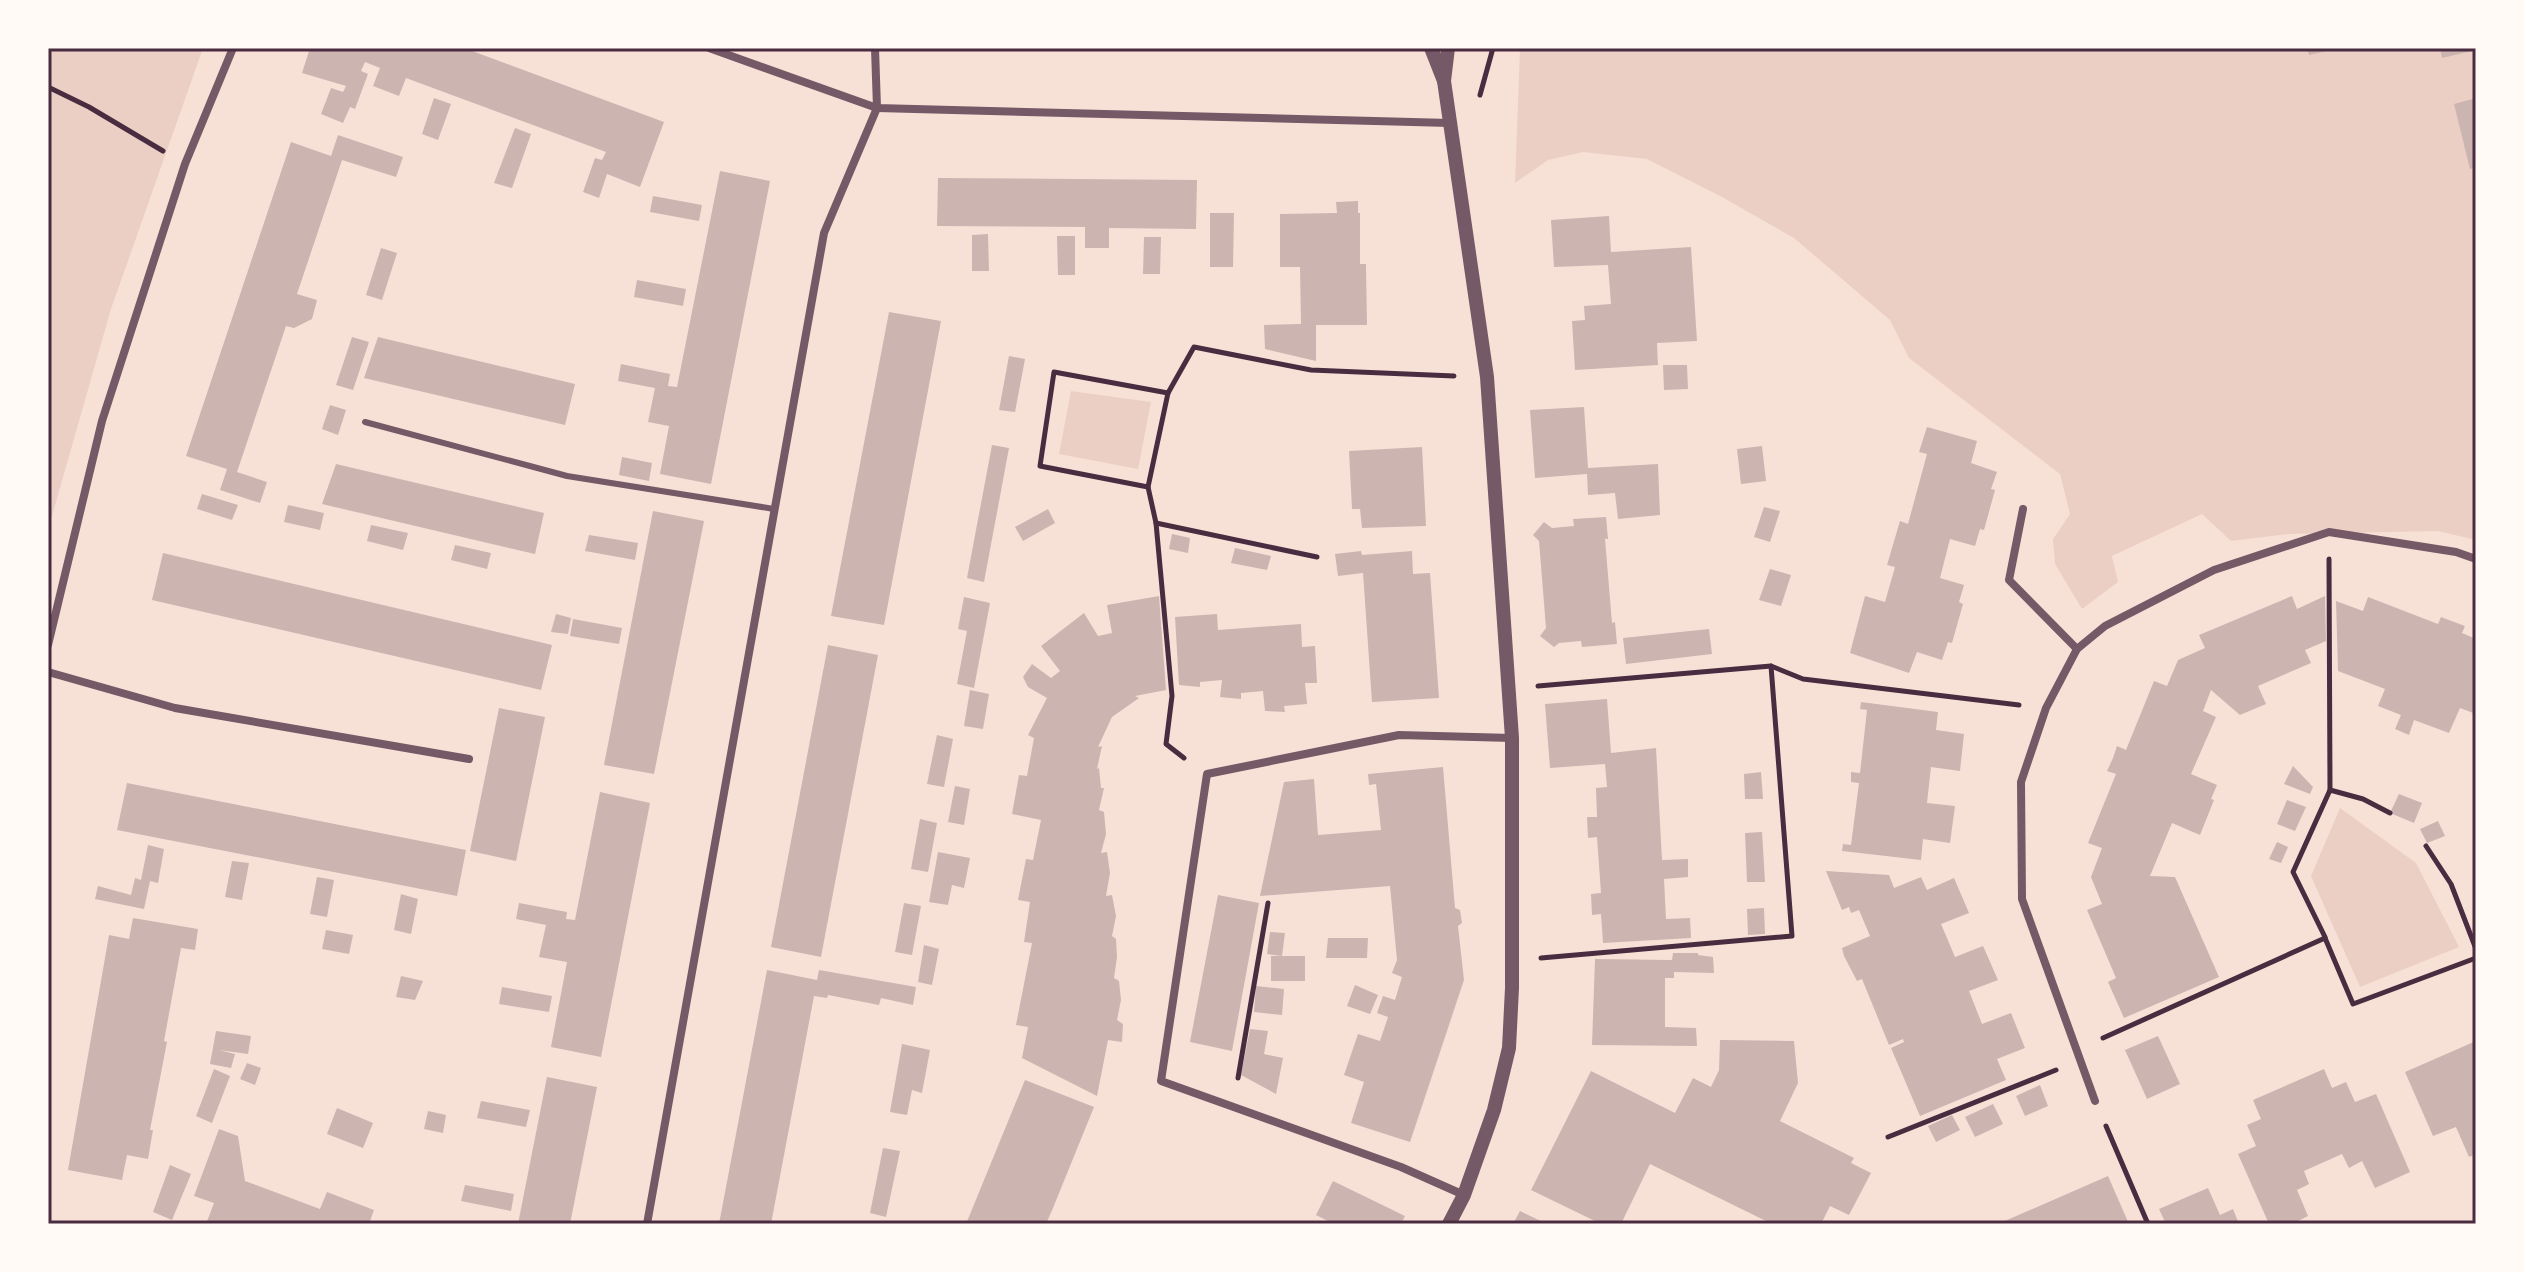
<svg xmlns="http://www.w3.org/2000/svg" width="2524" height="1272" viewBox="0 0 2524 1272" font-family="Karla,sans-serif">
	<rect width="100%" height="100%" fill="#f7e1d7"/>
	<g fill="#ebcfc5">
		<polygon points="48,48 203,48 111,309 48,530"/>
		<polygon points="1520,48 2476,48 2476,540 2438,531 2289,534 2231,541 2202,514 2112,556 2118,582 2082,609 2055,564 2053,539 2070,514 2060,474 1909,358 1890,320 1794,238 1722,197 1647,159 1583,152 1548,160 1515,183"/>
		<polygon points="1071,391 1151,402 1138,469 1059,454"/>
		<polygon points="2340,808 2416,863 2459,947 2360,987 2311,876"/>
	</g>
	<g fill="#ccb4b1">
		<polygon points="310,48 464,48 664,122 640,187 607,174 599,198 583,192 595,158 602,160 606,152 406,78 399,96 373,86 380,68 365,62 361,71 368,74 355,109 350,107 343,123 321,114 331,88 343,92 346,86 302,73"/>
		<polygon points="2307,48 2335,48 2335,49 2309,55"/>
		<polygon points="2440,48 2476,48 2476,50 2442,58"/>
		<polygon points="434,98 451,104 438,140 422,134"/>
		<polygon points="2476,98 2476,168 2470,169 2454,104"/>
		<polygon points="515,128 531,134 512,188 494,183"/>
		<polygon points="338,135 403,157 396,177 342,160 297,294 317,300 312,319 294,328 286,326 237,472 267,482 260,503 220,490 227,469 186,456 291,142 331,156"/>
		<polygon points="720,171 770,181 711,484 660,474 669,426 648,422 655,388 618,381 621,364 670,374 668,386 677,387"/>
		<polygon points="938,178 1197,180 1196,229 1109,228 1109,248 1085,248 1085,227 937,226"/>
		<polygon points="653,196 702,205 699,221 650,212"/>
		<polygon points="1358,201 1358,213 1360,213 1360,264 1366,264 1366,268 1367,325 1316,325 1316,361 1265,349 1264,325 1301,324 1300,267 1280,267 1280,214 1337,213 1336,202"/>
		<polygon points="1210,213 1234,213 1233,267 1210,267"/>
		<polygon points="1609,216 1611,252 1691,247 1697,341 1657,343 1658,365 1575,370 1572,321 1585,320 1584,306 1611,304 1608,265 1554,267 1551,220"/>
		<polygon points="988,234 989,271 972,271 972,235"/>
		<polygon points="1057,236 1075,236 1075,275 1058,275"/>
		<polygon points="1144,237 1161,237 1160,274 1143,274"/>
		<polygon points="381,248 397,253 382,300 366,295"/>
		<polygon points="637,280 686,289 683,306 634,297"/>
		<polygon points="889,312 941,321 884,625 831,616"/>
		<polygon points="352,337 369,342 353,390 336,385"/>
		<polygon points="378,337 575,384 565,425 364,378"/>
		<polygon points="1009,356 1025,359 1015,412 999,410"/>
		<polygon points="1663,365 1687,365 1688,389 1664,390"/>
		<polygon points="330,405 346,410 338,435 322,429"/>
		<polygon points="1584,407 1588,468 1658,464 1660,515 1618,519 1615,493 1588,495 1587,474 1535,478 1530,410"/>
		<polygon points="1927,427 1977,441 1971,463 1997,472 1991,489 1995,490 1984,530 1980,529 1975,546 1950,539 1940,578 1964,585 1959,602 1963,604 1952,643 1948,642 1942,660 1917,652 1909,673 1850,653 1865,596 1885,602 1895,567 1887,565 1900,521 1908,524 1927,454 1919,452"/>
		<polygon points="992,445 1009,448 984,582 967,578"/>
		<polygon points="1762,446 1766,481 1741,484 1737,449"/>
		<polygon points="1422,447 1426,526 1362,528 1360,509 1352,509 1349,451"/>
		<polygon points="622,457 652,463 649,481 619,475"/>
		<polygon points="336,464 544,513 535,554 322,504"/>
		<polygon points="202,494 238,505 232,520 197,509"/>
		<polygon points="288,505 324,513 320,530 284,522"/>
		<polygon points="1764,507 1780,511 1770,542 1754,537"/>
		<polygon points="1048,509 1055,523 1023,541 1015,527"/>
		<polygon points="653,511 704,521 654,774 604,765"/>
		<polygon points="1606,517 1608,539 1605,539 1612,623 1615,622 1617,644 1582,647 1581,641 1559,643 1554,647 1540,636 1546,628 1539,541 1533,535 1544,522 1552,528 1574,526 1573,519"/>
		<polygon points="371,525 408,533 403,550 367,541"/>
		<polygon points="1172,534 1190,538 1188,553 1169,549"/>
		<polygon points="589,535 638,543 635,560 585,551"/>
		<polygon points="455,545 491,553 487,569 451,560"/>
		<polygon points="1235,548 1271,556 1267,570 1231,563"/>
		<polygon points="1361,551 1362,555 1412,551 1413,574 1430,573 1439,698 1372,702 1363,573 1338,576 1335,554"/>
		<polygon points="163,553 552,645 541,690 152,600"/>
		<polygon points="1770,569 1791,575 1781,606 1759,600"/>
		<polygon points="1159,596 1166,690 1135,696 1139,698 1112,717 1098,747 1102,746 1097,769 1099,768 1101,788 1104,788 1099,810 1104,812 1106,834 1101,853 1107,852 1110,873 1106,896 1112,895 1116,916 1112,936 1116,939 1117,957 1114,978 1119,981 1121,1000 1117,1020 1123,1024 1122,1042 1108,1040 1097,1096 1022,1058 1028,1027 1016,1025 1032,943 1024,942 1030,902 1018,900 1026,859 1033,860 1041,820 1012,814 1019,775 1027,776 1034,738 1028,735 1047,698 1028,687 1023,677 1032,664 1051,678 1060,671 1041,646 1084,613 1098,636 1112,633 1107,605"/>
		<polygon points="2292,596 2297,609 2325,596 2326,641 2305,650 2311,663 2258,686 2266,704 2240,715 2211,690 2203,711 2216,717 2191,774 2217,785 2211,799 2214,800 2200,835 2172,823 2150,876 2175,877 2219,977 2124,1018 2108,982 2116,978 2087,910 2102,904 2091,877 2102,848 2088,843 2116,774 2107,771 2113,758 2117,746 2126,750 2154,681 2167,686 2178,660 2205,648 2199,635"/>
		<polygon points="964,597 990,603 974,688 957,684 967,631 958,629"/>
		<polygon points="2368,597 2438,624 2441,617 2465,626 2462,633 2476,639 2476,714 2460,708 2449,733 2414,720 2409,735 2395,729 2401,715 2378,706 2385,689 2338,671 2336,601 2363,611"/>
		<polygon points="556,614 571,618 568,634 551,632"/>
		<polygon points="1217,614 1218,630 1301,624 1302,647 1315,646 1317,683 1305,683 1307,704 1284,706 1285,712 1265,711 1263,691 1241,693 1241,699 1220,697 1222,680 1200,682 1200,687 1179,685 1175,617"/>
		<polygon points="573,619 622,628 619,644 570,636"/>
		<polygon points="1709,629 1712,654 1626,664 1623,638"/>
		<polygon points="828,645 878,655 821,957 771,947"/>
		<polygon points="970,690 989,694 983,729 964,726"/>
		<polygon points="1607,699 1611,753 1656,748 1662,860 1688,859 1688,877 1664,879 1666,919 1690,918 1691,938 1603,943 1601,914 1592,915 1591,894 1601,893 1597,837 1588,838 1587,817 1597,817 1596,788 1607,787 1605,764 1550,768 1545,704"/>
		<polygon points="1861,702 1938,712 1936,730 1964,734 1960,771 1931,767 1927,803 1955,806 1950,843 1923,839 1921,860 1842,851 1843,844 1851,845 1859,783 1851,782 1851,772 1860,773 1867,710 1860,709"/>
		<polygon points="499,708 545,717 516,861 470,851"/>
		<polygon points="937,735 953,739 944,787 927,784"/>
		<polygon points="2293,766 2313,787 2310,794 2284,784"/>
		<polygon points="1443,767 1455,908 1460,910 1462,923 1458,926 1464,980 1410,1142 1351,1123 1364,1082 1344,1075 1358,1034 1380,1041 1388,1017 1377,1013 1383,996 1395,1000 1402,977 1392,973 1397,960 1390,886 1260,896 1284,782 1314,779 1318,835 1381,830 1376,784 1369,785 1368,774"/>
		<polygon points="1761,772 1763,799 1745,799 1744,774"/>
		<polygon points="127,783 466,850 457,896 117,830"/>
		<polygon points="955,786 970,789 964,825 948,822"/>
		<polygon points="600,792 650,803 601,1057 551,1047 567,962 539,957 546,925 516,919 519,903 567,912 566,919 575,920"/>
		<polygon points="2399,794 2422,803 2414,823 2390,813"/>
		<polygon points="2287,800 2306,807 2295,831 2277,824"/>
		<polygon points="920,819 937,823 928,872 911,869"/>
		<polygon points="2438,821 2445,836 2427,843 2420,829"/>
		<polygon points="1762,832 1765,882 1747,882 1745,833"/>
		<polygon points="2277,842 2288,847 2281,863 2269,859"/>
		<polygon points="148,845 164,849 158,883 150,881 144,909 95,899 98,886 131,895 135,878 141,880"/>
		<polygon points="938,852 970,858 964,888 952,885 948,905 929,902"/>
		<polygon points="232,861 249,863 242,900 225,897"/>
		<polygon points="1826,871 1889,875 1894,888 1921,877 1927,890 1954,878 1969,913 1941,924 1955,957 1983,946 1998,980 1969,991 1982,1024 2011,1013 2025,1048 1997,1059 2006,1080 1920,1116 1891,1048 1904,1042 1903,1039 1889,1045 1862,979 1857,981 1844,956 1842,948 1870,936 1859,910 1851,913 1849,907 1842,910"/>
		<polygon points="317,877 334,880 327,917 310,914"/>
		<polygon points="401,894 418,899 411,934 394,930"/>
		<polygon points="1218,895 1259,903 1232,1051 1190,1042"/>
		<polygon points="904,903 921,906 912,955 895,952"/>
		<polygon points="1764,908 1765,934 1748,935 1747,909"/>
		<polygon points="133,918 198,929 195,950 181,948 164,1041 167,1042 150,1130 153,1130 148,1159 127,1155 122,1180 68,1170 109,935 129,939"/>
		<polygon points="326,930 353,935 349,954 322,949"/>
		<polygon points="1270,932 1285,933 1282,956 1267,954"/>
		<polygon points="1328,938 1368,938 1367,958 1326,958"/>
		<polygon points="924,945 939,949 932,985 918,982"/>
		<polygon points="1673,953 1698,953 1698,955 1713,957 1714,973 1674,972 1674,978 1665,978 1665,1027 1696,1028 1697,1046 1592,1045 1595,959 1672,960"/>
		<rect x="1271" y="956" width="34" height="25"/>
		<polygon points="767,970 817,980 819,970 916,987 913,1005 881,998 879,1005 828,995 827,998 814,996 771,1224 719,1224"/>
		<polygon points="401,976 423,981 415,1000 396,997"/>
		<polygon points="1355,985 1378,995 1370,1014 1347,1006"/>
		<polygon points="1256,986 1284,989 1282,1015 1254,1012"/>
		<polygon points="502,987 552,996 549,1012 499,1004"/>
		<polygon points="1250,1029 1268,1031 1264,1054 1283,1058 1276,1094 1241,1075"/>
		<polygon points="216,1031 251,1036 248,1054 219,1050 235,1054 231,1068 210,1064"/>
		<polygon points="2158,1036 2180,1084 2147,1099 2125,1050"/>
		<polygon points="1720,1040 1794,1041 1798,1083 1780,1121 1854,1158 1851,1163 1871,1173 1849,1215 1830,1206 1821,1224 1772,1224 1650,1164 1621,1224 1601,1224 1531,1190 1591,1071 1675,1113 1693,1078 1711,1087 1719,1070"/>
		<polygon points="2476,1041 2476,1154 2469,1157 2456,1127 2433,1136 2405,1072"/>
		<polygon points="902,1044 930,1050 922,1093 912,1090 907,1115 890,1112"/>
		<polygon points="247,1063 261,1068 255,1085 240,1079"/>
		<polygon points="214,1069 230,1076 212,1123 196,1116"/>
		<polygon points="2324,1069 2332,1088 2346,1082 2355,1102 2376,1094 2410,1172 2375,1188 2362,1161 2349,1168 2342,1154 2304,1171 2309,1184 2297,1190 2308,1216 2292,1224 2269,1224 2238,1154 2256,1146 2247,1125 2261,1119 2253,1100"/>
		<polygon points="547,1077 597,1087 570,1224 518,1224"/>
		<polygon points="1025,1080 1094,1107 1053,1208 1046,1224 966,1224"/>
		<polygon points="2040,1085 2048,1106 2025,1116 2016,1096"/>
		<polygon points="481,1101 530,1110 526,1127 477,1118"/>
		<polygon points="1993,1104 2003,1124 1975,1137 1965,1117"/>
		<polygon points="337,1108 373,1123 363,1148 327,1134"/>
		<polygon points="428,1111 446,1115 443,1133 424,1129"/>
		<polygon points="1952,1115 1960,1130 1936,1142 1928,1126"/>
		<polygon points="219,1129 238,1136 245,1181 320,1209 327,1192 374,1210 369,1224 206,1224 214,1203 194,1196"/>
		<polygon points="883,1148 900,1151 886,1217 870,1213"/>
		<polygon points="170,1165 191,1174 172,1220 153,1212"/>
		<polygon points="2108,1176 2129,1224 1998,1224 2060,1197"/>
		<polygon points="1333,1181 1405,1216 1401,1224 1334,1224 1316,1215"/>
		<polygon points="465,1185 514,1194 511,1211 461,1201"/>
		<polygon points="2208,1188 2220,1215 2233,1209 2239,1224 2166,1224 2159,1209"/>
		<polygon points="1520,1211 1547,1224 1513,1224"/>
	</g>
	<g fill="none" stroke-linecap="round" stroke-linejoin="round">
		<g stroke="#4a2c40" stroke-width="5">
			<polyline points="48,87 89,107 163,151"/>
			<polyline points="1480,95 1493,48"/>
			<polyline points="1148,487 1168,393"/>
			<polyline points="1156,523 1317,557"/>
			<polyline points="2329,559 2330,790"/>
			<polyline points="1538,686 1771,666 1803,679 2019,705"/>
			<polyline points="1184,758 1166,744 1172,696 1156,523 1148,487 1040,466 1054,372 1168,393 1194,347 1311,370 1454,376"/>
			<polyline points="2426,846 2451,884 2476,949"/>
			<polyline points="2325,937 2293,872 2330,790 2363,799 2390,813"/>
			<polyline points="1541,958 1792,936 1771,666"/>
			<polyline points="2103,1038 2325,938 2353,1004 2476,958"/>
			<polyline points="1238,1078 1268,903"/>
			<polyline points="2106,1126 2148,1224"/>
			<polyline points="1888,1137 2056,1070"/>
		</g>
		<polyline stroke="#755966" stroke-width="6" points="365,422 567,476 774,509"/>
		<g stroke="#755966" stroke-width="8">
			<polyline points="709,48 877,108 1450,123"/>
			<polyline points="2023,509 2009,580 2077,649"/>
			<polyline points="48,645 102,421 185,164 233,48"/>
			<polyline points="48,672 175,708 469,759"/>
			<polyline points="2095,1101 2022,899 2021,782 2046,708 2077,649 2105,626 2214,570 2329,532 2456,552 2476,559"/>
			<polyline points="1464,1195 1401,1167 1161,1081 1207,774 1399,735 1512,738"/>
			<polyline points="647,1224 824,233 877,108 875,48"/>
		</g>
		<g stroke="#755966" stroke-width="14">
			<polyline points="1431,48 1444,81"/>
			<polyline points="1448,48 1444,81 1487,377 1512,738 1512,988 1509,1048 1494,1110 1464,1195 1449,1224"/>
		</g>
	</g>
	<rect width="2524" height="1272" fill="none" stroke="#fffaf5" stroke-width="100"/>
	<rect x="50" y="50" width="2424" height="1172" fill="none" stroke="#4a2c40" stroke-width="3"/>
</svg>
